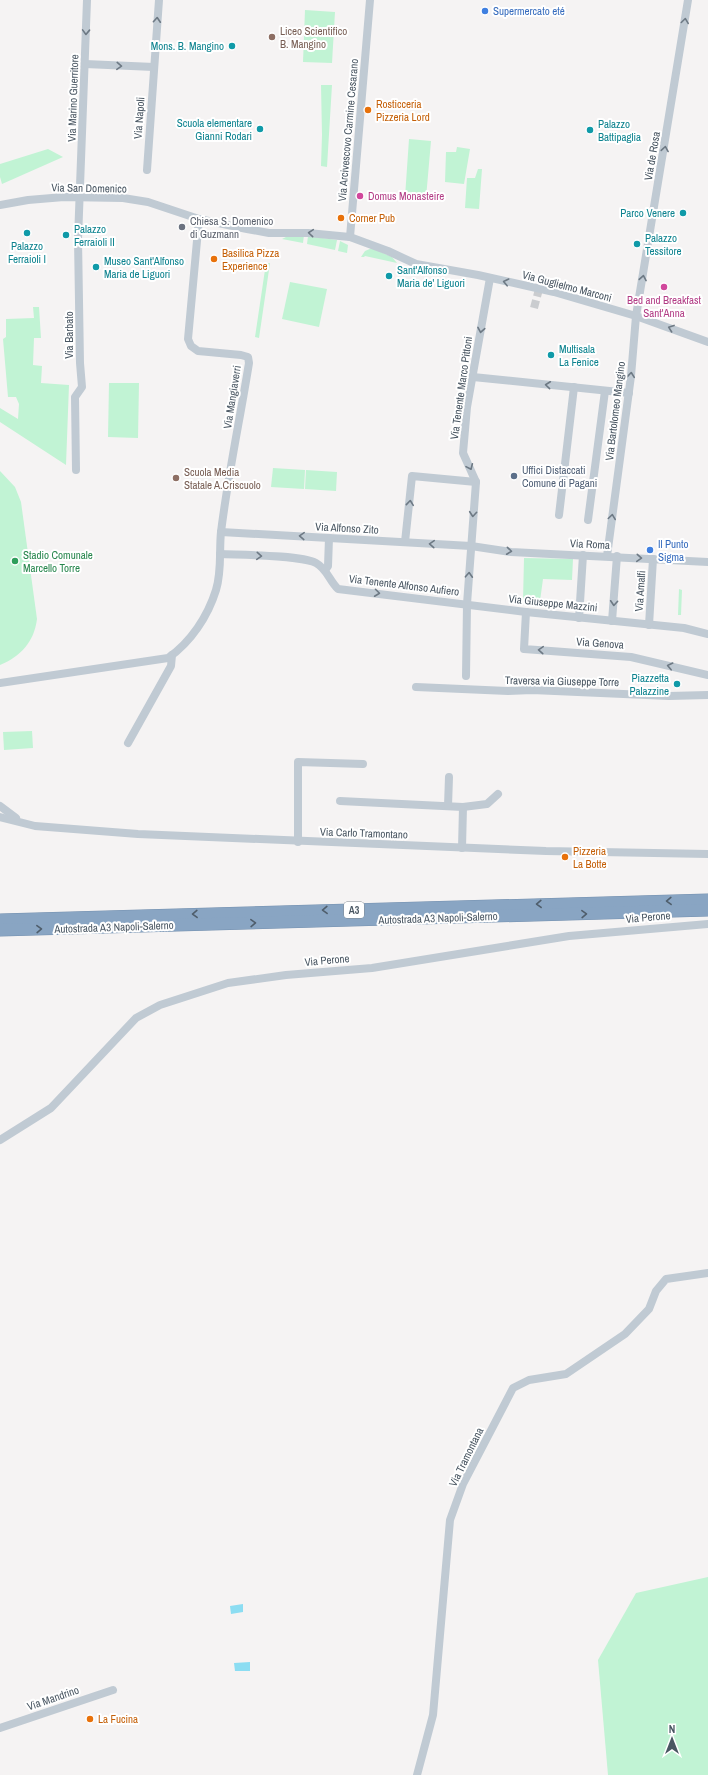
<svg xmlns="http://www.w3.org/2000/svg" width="708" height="1775" viewBox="0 0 708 1775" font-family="'Archivo Narrow',sans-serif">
	<rect width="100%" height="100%" fill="#f5f3f3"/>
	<g fill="#c1f3d4">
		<polygon points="305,10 335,12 332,63 303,62"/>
		<polygon points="321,85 332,85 327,167 321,166 322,135"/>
		<polygon points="409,139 431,141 426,198 417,197 416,199 405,197"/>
		<polygon points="457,147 470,149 464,184 445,182 446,152 456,152"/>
		<polygon points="48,149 63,157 2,184 0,177 0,164"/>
		<polygon points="478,169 482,169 479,209 465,208 467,178 475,178"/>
		<polygon points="292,234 304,235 303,243 282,239"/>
		<polygon points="308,236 337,240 335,250 307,244"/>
		<polygon points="340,241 348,245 347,253 338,251"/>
		<polygon points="372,248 392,257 397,263 365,256 364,257 361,257 365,251"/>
		<polygon points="266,263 270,263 259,338 255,337"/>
		<polygon points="290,282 327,289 319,327 282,319"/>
		<polygon points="33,307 39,307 41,338 34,338 33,365 42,366 41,383 69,385 66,465 0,422 0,408 18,419 19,404 16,397 8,397 3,339 6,337 6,319 34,318"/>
		<polygon points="109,383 139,383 138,438 108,437"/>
		<polygon points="273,468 305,470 304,489 271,487"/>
		<polygon points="306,470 337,472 336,491 305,489"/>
		<path d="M0 471 15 487 21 502 37 619C34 642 21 656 0 665Z"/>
		<polygon points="524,558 573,559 572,580 543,579 540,601 523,601"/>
		<polygon points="679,589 682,590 681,615 678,615"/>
		<polygon points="32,731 33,748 4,750 3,732"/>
		<polygon points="708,1577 708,1775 608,1775 598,1660 636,1593"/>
	</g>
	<g fill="#8cddf2">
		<polygon points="243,1604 243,1612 231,1614 230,1606"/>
		<polygon points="250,1662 250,1671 235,1671 234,1663"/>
	</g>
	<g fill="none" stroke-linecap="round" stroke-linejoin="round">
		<polyline stroke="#cacccf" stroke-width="8" stroke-dasharray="8 4" stroke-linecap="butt" points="534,308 539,289"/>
		<defs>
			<g id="highway">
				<polyline points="0,920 708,900"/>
				<polyline points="0,930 708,910"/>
			</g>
		</defs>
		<use href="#highway" stroke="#7490af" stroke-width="13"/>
		<g stroke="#c0cad3" stroke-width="8">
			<polyline points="85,64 154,67"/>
			<polyline points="147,170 159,0"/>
			<polyline points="0,205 28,200 64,197 123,198 148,202 199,219 247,229 269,233 308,233 350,237 388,251 416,264 478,275 554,292 636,316 708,342"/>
			<polyline points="350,237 370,0"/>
			<polyline points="473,377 629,393"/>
			<polyline points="76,470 75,397 82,387 80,363 78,239 87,0"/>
			<polyline points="559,515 574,387"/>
			<polyline points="588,520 605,391"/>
			<polyline points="221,532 471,546 511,552 708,562"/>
			<polyline points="405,542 412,476 476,482"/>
			<path d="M220 554C241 555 301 555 316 563 327 569 329 580 338 589L526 612 684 628 708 634"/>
			<polyline points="607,556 631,376 636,316 688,0"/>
			<polyline points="325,570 328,566 329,538"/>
			<polyline points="526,612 524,649 631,657 708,675"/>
			<polyline points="579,618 583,555"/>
			<polyline points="612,621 617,556"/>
			<polyline points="649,625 653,559"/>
			<polyline points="466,676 467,604 476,482 463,453 467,407 490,278"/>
			<path d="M0 683 168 658C191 642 208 616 216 590 222 571 219 551 221 532 228 475 240 419 249 363L248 357 241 355 198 351 191 346 188 339 199 219"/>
			<polyline points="416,687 508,691 532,690 669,696 708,695"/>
			<polyline points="128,743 171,666 172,655"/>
			<polyline points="340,801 463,807 487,804 498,794"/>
			<polyline points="0,806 16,818"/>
			<polyline points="448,806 449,777"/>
			<polyline points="0,817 35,826 138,834 546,851 708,854"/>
			<polyline points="298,842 298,762 363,764"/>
			<polyline points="462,848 463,807"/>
			<polyline points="0,1140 51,1108 136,1018 160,1005 228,983 286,975 372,968 569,936 708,924"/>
			<polyline points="0,1728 113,1690"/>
			<polyline points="417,1775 433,1715 450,1520 463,1484 513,1388 529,1380 566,1374 625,1334 649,1309 656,1291 666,1279 708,1273"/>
		</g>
		<use href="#highway" stroke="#89a5c3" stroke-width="12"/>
	</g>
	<defs><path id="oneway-chevron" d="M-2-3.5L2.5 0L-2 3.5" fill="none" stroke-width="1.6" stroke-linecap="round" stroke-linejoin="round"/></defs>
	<g stroke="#6d7984">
		<use href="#oneway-chevron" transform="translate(157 20) rotate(-86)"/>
		<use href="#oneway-chevron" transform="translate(685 21) rotate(-82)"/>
		<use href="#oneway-chevron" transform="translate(86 32) rotate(92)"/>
		<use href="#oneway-chevron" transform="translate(119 66) rotate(3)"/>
		<use href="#oneway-chevron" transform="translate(665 149) rotate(-81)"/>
		<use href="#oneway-chevron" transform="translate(311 233) rotate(-175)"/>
		<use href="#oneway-chevron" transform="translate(643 278) rotate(-80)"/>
		<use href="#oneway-chevron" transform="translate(506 282) rotate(-167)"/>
		<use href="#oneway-chevron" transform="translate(671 328) rotate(-160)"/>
		<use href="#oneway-chevron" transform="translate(481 330) rotate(100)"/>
		<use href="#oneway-chevron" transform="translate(631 375) rotate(-84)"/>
		<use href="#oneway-chevron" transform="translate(548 385) rotate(-174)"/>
		<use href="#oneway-chevron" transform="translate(470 467) rotate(66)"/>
		<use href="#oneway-chevron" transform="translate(410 503) rotate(-84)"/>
		<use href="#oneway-chevron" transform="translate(473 514) rotate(95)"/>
		<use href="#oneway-chevron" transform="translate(612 517) rotate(-82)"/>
		<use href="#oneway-chevron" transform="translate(302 536) rotate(-177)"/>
		<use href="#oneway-chevron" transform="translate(432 544) rotate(-176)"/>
		<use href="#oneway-chevron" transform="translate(509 551) rotate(6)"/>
		<use href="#oneway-chevron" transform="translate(259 556) rotate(4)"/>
		<use href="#oneway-chevron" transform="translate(639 558) rotate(4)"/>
		<use href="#oneway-chevron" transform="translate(469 575) rotate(-87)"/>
		<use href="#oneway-chevron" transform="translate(377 593) rotate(7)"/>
		<use href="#oneway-chevron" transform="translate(614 603) rotate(94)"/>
		<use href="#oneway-chevron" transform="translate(541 650) rotate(-176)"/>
		<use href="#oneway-chevron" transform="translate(670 666) rotate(-167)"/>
	</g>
	<g stroke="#4f5e6c">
		<use href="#oneway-chevron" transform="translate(669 901) rotate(178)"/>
		<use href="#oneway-chevron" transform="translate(539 904) rotate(178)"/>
		<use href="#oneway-chevron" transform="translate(325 910) rotate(178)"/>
		<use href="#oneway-chevron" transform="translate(195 914) rotate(178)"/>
		<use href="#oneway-chevron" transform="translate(584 914) rotate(-2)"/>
		<use href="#oneway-chevron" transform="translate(253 923) rotate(-2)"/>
		<use href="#oneway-chevron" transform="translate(39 929) rotate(-2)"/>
	</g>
	<g fill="#3f7fe0" stroke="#fff" stroke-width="1.5">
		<circle cx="485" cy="11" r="4"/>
		<circle cx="650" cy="550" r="4"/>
	</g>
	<g fill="#8d6e63" stroke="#fff" stroke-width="1.5">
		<circle cx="272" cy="37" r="4"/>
		<circle cx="176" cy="478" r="4"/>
	</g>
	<g fill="#0f9aa8" stroke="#fff" stroke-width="1.5">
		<circle cx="232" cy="46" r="4"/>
		<circle cx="260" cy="129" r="4"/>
		<circle cx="590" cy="130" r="4"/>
		<circle cx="683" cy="213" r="4"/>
		<circle cx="27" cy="233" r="4"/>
		<circle cx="66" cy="235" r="4"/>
		<circle cx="637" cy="244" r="4"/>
		<circle cx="96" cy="267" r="4"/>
		<circle cx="389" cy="276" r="4"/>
		<circle cx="551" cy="355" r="4"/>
		<circle cx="677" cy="684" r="4"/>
	</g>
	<g fill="#e8710a" stroke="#fff" stroke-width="1.5">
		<circle cx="368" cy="110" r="4"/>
		<circle cx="341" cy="218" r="4"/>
		<circle cx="214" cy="259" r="4"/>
		<circle cx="565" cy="857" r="4"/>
		<circle cx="90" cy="1719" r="4"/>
	</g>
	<g fill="#d1479c" stroke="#fff" stroke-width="1.5">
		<circle cx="360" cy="196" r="4"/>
		<circle cx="664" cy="287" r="4"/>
	</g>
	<circle fill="#6b7280" stroke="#fff" stroke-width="1.5" cx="182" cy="227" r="4"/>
	<circle fill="#5c6f8a" stroke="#fff" stroke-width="1.5" cx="514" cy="476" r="4"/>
	<circle fill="#2e9e5b" stroke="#fff" stroke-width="1.5" cx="15" cy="561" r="4"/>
	<g text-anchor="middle" stroke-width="4" stroke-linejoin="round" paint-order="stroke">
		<rect fill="#fff" stroke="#808991" stroke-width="1" x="344" y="902" width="20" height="16" rx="3"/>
		<g font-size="10" font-weight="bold" fill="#495662">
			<text x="354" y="914">A3</text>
		</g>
		<g font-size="11" fill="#366cbe" stroke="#fff" text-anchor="start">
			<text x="493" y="15">Supermercato eté</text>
			<text x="658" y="548">Il Punto<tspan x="658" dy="13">Sigma</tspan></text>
		</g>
		<g font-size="11" fill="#785e54" stroke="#fff" text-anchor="start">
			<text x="280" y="35">Liceo Scientifico<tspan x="280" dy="13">B. Mangino</tspan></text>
			<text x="184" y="476">Scuola Media<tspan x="184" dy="13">Statale A.Criscuolo</tspan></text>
		</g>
		<g font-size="11" fill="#0d838f" stroke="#fff" text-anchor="start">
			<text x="224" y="50" text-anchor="end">Mons. B. Mangino</text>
			<text x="252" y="127" text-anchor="end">Scuola elementare<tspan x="252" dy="13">Gianni Rodari</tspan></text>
			<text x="598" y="128">Palazzo<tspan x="598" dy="13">Battipaglia</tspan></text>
			<text x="675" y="217" text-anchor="end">Parco Venere</text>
			<text x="74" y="233">Palazzo<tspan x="74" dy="13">Ferraioli II</tspan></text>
			<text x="645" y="242">Palazzo<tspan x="645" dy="13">Tessitore</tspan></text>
			<text x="27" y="250" text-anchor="middle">Palazzo<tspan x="27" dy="13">Ferraioli I</tspan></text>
			<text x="104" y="265">Museo Sant'Alfonso<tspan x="104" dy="13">Maria de Liguori</tspan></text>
			<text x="397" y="274">Sant'Alfonso<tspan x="397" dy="13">Maria de' Liguori</tspan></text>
			<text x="559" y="353">Multisala<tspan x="559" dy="13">La Fenice</tspan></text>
			<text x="669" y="682" text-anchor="end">Piazzetta<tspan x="669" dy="13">Palazzine</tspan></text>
		</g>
		<g font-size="11" fill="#495662" stroke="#fff">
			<text transform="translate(73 98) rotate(-88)" y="4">Via Marino Guerritore</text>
			<text transform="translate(139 118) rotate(-86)" y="4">Via Napoli</text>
			<text transform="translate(348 130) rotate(-85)" y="4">Via Arcivescovo Carmine Cesarano</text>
			<text transform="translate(652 156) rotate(-80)" y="4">Via de Rosa</text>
			<text transform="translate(89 188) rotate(1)" y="4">Via San Domenico</text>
			<text transform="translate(567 286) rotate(15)" y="4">Via Guglielmo Marconi</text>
			<text transform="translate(69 335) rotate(-90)" y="4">Via Barbato</text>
			<text transform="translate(461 388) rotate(-82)" y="4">Via Tenente Marco Pittoni</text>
			<text transform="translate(232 397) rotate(-81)" y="4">Via Mangiaverri</text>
			<text transform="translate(615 411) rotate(-83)" y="4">Via Bartolomeo Mangino</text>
			<text transform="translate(347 528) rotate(3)" y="4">Via Alfonso Zito</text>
			<text transform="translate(590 544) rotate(3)" y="4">Via Roma</text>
			<text transform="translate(404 585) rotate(7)" y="4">Via Tenente Alfonso Aufiero</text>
			<text transform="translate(640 591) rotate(-86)" y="4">Via Amalfi</text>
			<text transform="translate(553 603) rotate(6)" y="4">Via Giuseppe Mazzini</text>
			<text transform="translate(600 643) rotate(4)" y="4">Via Genova</text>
			<text transform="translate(562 681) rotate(1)" y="4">Traversa via Giuseppe Torre</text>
			<text transform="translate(364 833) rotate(2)" y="4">Via Carlo Tramontano</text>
			<text transform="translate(648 917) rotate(-5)" y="4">Via Perone</text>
			<text transform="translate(438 918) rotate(-2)" y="4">Autostrada A3 Napoli-Salerno</text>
			<text transform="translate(114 927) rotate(-2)" y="4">Autostrada A3 Napoli-Salerno</text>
			<text transform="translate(327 960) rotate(-5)" y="4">Via Perone</text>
			<text transform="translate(466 1457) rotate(-64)" y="4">Via Tramontana</text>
			<text transform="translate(53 1698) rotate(-19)" y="4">Via Mandrino</text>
		</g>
		<g font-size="11" fill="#c56008" stroke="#fff" text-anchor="start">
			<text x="376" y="108">Rosticceria<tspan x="376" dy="13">Pizzeria Lord</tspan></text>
			<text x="349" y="222">Corner Pub</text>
			<text x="222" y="257">Basilica Pizza<tspan x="222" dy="13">Experience</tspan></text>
			<text x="573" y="855">Pizzeria<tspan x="573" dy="13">La Botte</tspan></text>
			<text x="98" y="1723">La Fucina</text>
		</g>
		<g font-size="11" fill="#b23c85" stroke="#fff" text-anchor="start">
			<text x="368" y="200">Domus Monasteire</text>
			<text x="664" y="304" text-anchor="middle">Bed and Breakfast<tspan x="664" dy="13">Sant'Anna</tspan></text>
		</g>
		<g font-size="11" fill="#5b616d" stroke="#fff" text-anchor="start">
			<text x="190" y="225">Chiesa S. Domenico<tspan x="190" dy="13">di Guzmann</tspan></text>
		</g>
		<g font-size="11" fill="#4e5e75" stroke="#fff" text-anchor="start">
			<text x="522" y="474">Uffici Distaccati<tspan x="522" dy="13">Comune di Pagani</tspan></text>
		</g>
		<g font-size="11" fill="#27864d" stroke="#fff" text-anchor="start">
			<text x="23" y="559">Stadio Comunale<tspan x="23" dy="13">Marcello Torre</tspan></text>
		</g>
	</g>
	<g transform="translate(672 1739)" stroke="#ffffff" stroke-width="3" paint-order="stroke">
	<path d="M0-3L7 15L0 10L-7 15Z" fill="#495662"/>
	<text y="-6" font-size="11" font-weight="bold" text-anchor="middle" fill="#495662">N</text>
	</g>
</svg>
